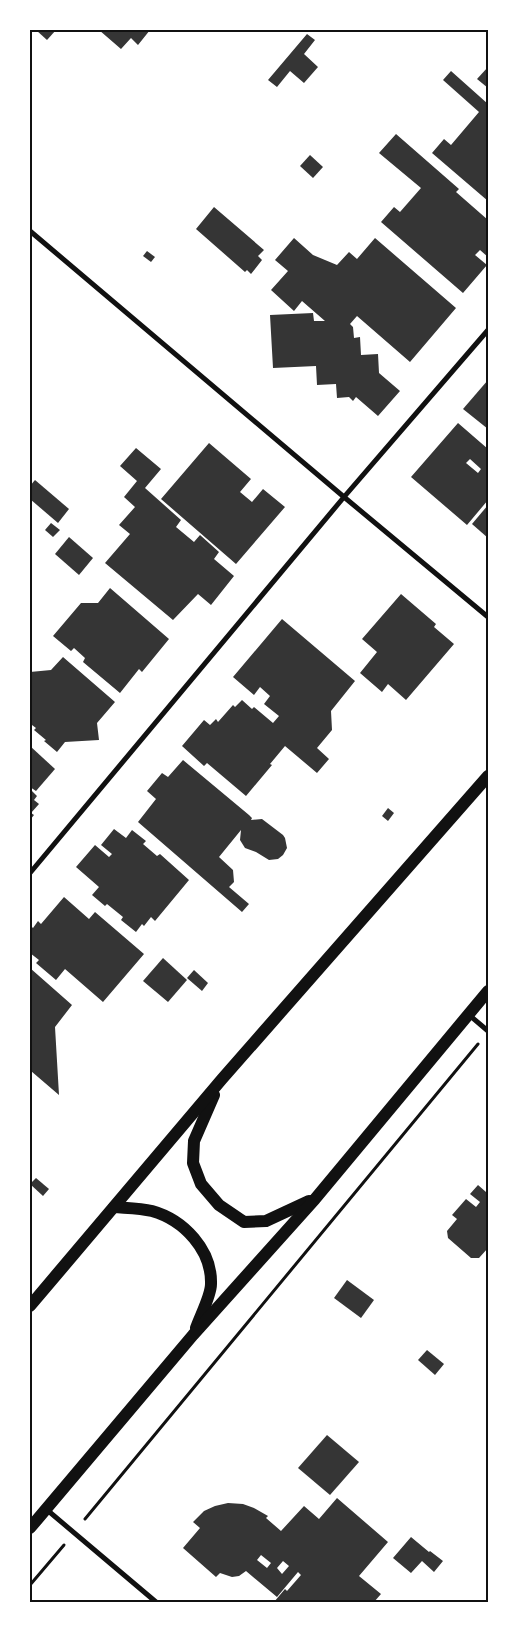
<svg xmlns="http://www.w3.org/2000/svg" width="518" height="1632" viewBox="0 0 518 1632" font-family="'PT Sans',sans-serif">
	<rect width="100%" height="100%" fill="#fff"/>
	<g fill="#353535" fill-rule="evenodd">
		<polygon points="36,30 56,30 47,40"/>
		<polygon points="99,30 150,30 138,45 131,38 121,49"/>
		<polygon points="307,34 315,40 304,54 318,67 304,83 290,71 277,87 268,80"/>
		<polygon points="488,67 488,88 477,79"/>
		<polygon points="451,71 488,104 488,201 432,153 444,139 451,145 479,112 443,80"/>
		<polygon points="396,134 459,189 456,192 488,220 488,257 480,250 475,255 487,265 463,293 381,222 394,207 400,212 421,188 379,153"/>
		<polygon points="310,155 323,167 313,178 300,166"/>
		<polygon points="214,207 264,250 258,256 262,260 251,274 247,270 245,272 196,229"/>
		<polygon points="294,238 313,255 337,265 349,252 357,259 375,238 456,308 410,362 357,316 350,324 353,327 354,338 360,337 361,355 378,354 379,373 400,391 378,416 356,397 353,401 349,397 337,398 336,384 317,385 316,366 273,368 270,315 313,313 314,321 325,321 302,301 294,311 271,290 288,271 275,260"/>
		<polygon points="147,251 155,257 151,262 143,256"/>
		<polygon points="488,380 488,429 463,409"/>
		<path d="M458 423 488 449V500L467 525 411 477ZM470 459 481 469 478 473 466 463Z"/>
		<polygon points="209,443 251,479 240,492 252,502 263,489 285,507 236,564 161,499"/>
		<polygon points="136,448 161,469 145,488 181,520 176,527 194,542 200,535 219,552 214,559 234,576 211,605 198,594 173,620 105,563 130,534 119,525 135,507 124,497 137,481 120,466"/>
		<polygon points="35,480 69,509 58,523 30,499 30,486"/>
		<polygon points="488,505 488,538 472,524"/>
		<polygon points="51,523 60,530 53,537 45,530"/>
		<polygon points="69,537 93,558 79,575 55,554"/>
		<polygon points="110,588 169,639 142,672 139,669 120,693 83,662 85,658 74,648 71,651 53,636 81,603 98,603"/>
		<polygon points="401,594 436,624 434,627 454,644 406,700 388,684 382,692 360,673 377,652 362,639"/>
		<polygon points="282,619 355,681 331,711 332,730 317,748 329,759 317,773 285,746 270,764 272,765 246,796 207,763 204,766 182,746 204,720 210,725 216,719 218,722 233,705 235,707 242,700 252,709 254,707 273,723 279,716 264,704 270,696 260,687 254,695 233,677"/>
		<polygon points="63,657 115,702 97,723 99,740 65,742 57,752 44,741 46,740 34,730 36,728 32,725 30,727 30,672 51,670"/>
		<polygon points="30,746 55,769 36,791 30,787"/>
		<polygon points="183,760 249,815 252,818 251,820 262,819 283,835 285,838 287,848 283,855 278,859 269,860 256,852 245,848 240,840 241,830 219,857 233,870 234,882 229,887 249,904 242,912 138,822 156,799 147,791 162,773 168,777"/>
		<polygon points="30,789 37,796 34,800 39,804 31,813 34,815 30,820"/>
		<polygon points="388,808 394,813 388,821 382,816"/>
		<polygon points="114,829 126,838 132,830 146,841 143,844 157,856 160,854 189,880 155,921 151,917 144,926 142,924 136,932 121,920 123,917 107,904 105,906 92,895 99,887 76,867 95,845 109,857 112,854 101,845"/>
		<polygon points="64,897 89,919 95,912 144,954 103,1002 65,969 56,980 36,963 39,960 30,953 30,925 33,928 38,921 41,924"/>
		<polygon points="163,958 187,980 168,1002 143,981"/>
		<polygon points="30,968 72,1005 55,1027 59,1095 31,1071"/>
		<polygon points="194,970 208,983 202,991 187,978"/>
		<polygon points="36,1178 49,1189 43,1196 30,1184"/>
		<polygon points="478,1185 486,1192 488,1190 488,1248 479,1258 471,1258 448,1238 447,1231 457,1219 452,1215 466,1199 476,1207 480,1202 470,1194"/>
		<polygon points="347,1280 374,1300 361,1318 334,1298"/>
		<polygon points="427,1350 444,1364 435,1375 418,1360"/>
		<polygon points="327,1435 359,1462 330,1495 298,1468"/>
		<path d="M337 1498 388 1542 359 1576 381 1594 374 1602H274L285 1589 287 1591 301 1575 298 1572 277 1597 246 1571 239 1576 232 1577 220 1573 216 1577 183 1548 200 1528 193 1522 204 1511 215 1506 228 1503 243 1504 254 1508 268 1516 266 1518 281 1531 304 1506 319 1519ZM261 1555 271 1563 267 1568 257 1560ZM283 1561 289 1566 282 1574 277 1568Z"/>
		<polygon points="411,1537 429,1552 430,1551 443,1561 434,1572 422,1561 411,1573 393,1558"/>
	</g>
	<g fill="none" stroke-linecap="round" stroke-linejoin="round">
		<g stroke="#111" stroke-width="3">
			<polyline points="85,1519 478,1044"/>
			<polyline points="30,1585 64,1545"/>
		</g>
		<g stroke="#111" stroke-width="5">
			<polyline points="30,231 344,497 488,617"/>
			<polyline points="30,873 344,497 488,330"/>
			<polyline points="468,1014 488,1031"/>
			<polyline points="46,1509 156,1602"/>
		</g>
		<g stroke="#111" stroke-width="12">
			<polyline points="214,1095 194,1141 193,1163 201,1184 219,1205 244,1222 266,1221 309,1201"/>
			<path d="M114 1207C126 1208 140 1208 152 1211 184 1220 212 1250 211 1284 211 1296 200 1316 196 1328"/>
			<polyline points="30,1306 222,1079 488,776"/>
			<polyline points="30,1528 193,1335 315,1199 488,991"/>
		</g>
	</g>
	<rect width="518" height="1632" fill="none" stroke="#ffffff" stroke-width="62"/>
	<rect x="31" y="31" width="456" height="1570" fill="none" stroke="#111" stroke-width="2"/>
</svg>
